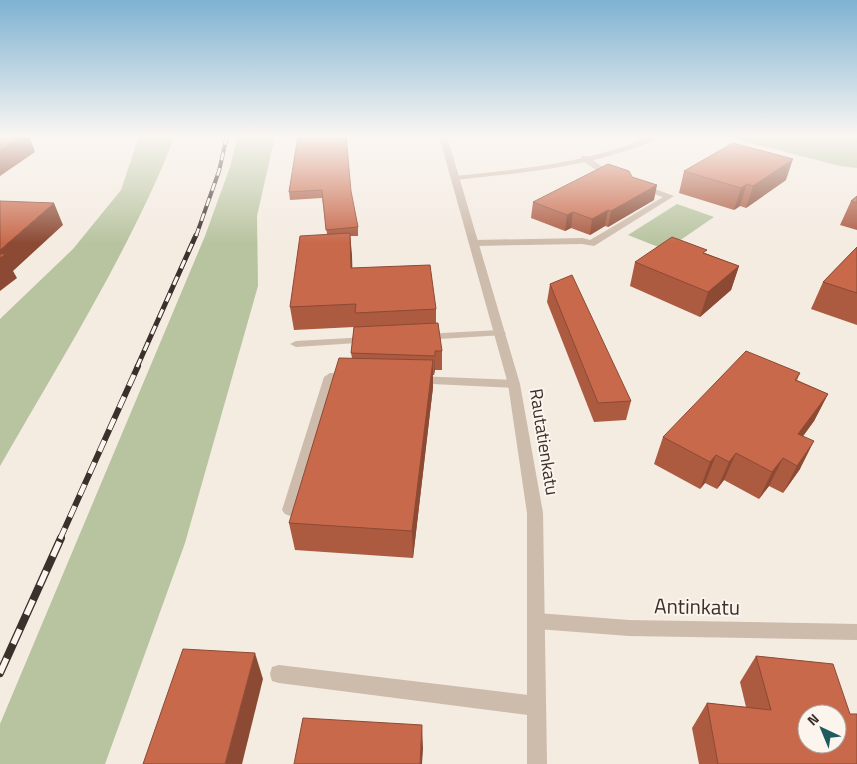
<svg xmlns="http://www.w3.org/2000/svg" width="857" height="764" viewBox="0 0 857 764" font-family="'Titillium Web',sans-serif">
	<rect width="100%" height="100%" fill="#f4ebe1"/>
	<g fill="#b8c4a0">
		<path d="M139 136H175C129 252 62 358 0 466V319L73 249 121 190Z"/>
		<polygon points="238,136 275,136 257,216 258,286 185,543 105,764 0,764 0,724 205,236 230,167"/>
		<polygon points="723,136 857,136 857,168 840,166"/>
		<polygon points="677,204 714,217 666,250 628,235"/>
	</g>
	<g fill="none" stroke-linecap="round" stroke-linejoin="round">
		<g fill="#cdbbac" fill-rule="evenodd">
			<polygon points="581,156 587,156 617,177 610,179 581,160"/>
			<polygon points="638,185 644,185 674,196 594,246 582,244 474,246 469,243 474,240 583,238 590,240 663,197 638,189"/>
			<polygon points="500,330 506,333 504,335 423,340 417,337 423,334"/>
			<polygon points="368,337 374,340 372,342 296,347 290,344 296,341"/>
			<polygon points="330,373 348,374 354,378 348,382 335,381 298,510 295,514 290,516 285,514 282,510 324,377"/>
			<polygon points="416,376 514,380 520,384 514,388 412,383 410,380 412,377"/>
			<polygon points="279,665 536,696 543,699 546,706 543,713 536,716 279,683 272,681 270,674 272,667"/>
		</g>
		<g fill="#cdbbac" fill-rule="evenodd">
			<path d="M651 136H661C651 143 637 147 625 151 571 169 512 174 455 180L451 178 455 176C521 169 590 163 651 136Z"/>
			<polygon points="537,613 629,620 857,624 857,640 629,636 537,629 531,627 528,621 531,615"/>
		</g>
		<polygon fill="#cdbbac" fill-rule="evenodd" points="439,136 447,136 520,384 543,513 547,764 527,764 527,513 508,384"/>
		<defs>
			<polyline id="rail-far3" points="196,236 219,171 227,136"/>
			<polyline id="rail-far2" points="137,367 196,235"/>
			<polyline id="rail-far1" points="60,539 138,366"/>
			<polyline id="rail" points="0,673 61,538"/>
		</defs>
		<use href="#rail-far3" stroke="#3b302b" stroke-width="4"/>
		<use href="#rail-far2" stroke="#3b302b" stroke-width="5"/>
		<use href="#rail-far1" stroke="#3b302b" stroke-width="6"/>
		<use href="#rail" stroke="#3b302b" stroke-width="8"/>
		<use href="#rail-far3" stroke="#fbf5ee" stroke-width="2.5" stroke-dasharray="8" stroke-linecap="butt"/>
		<use href="#rail-far2" stroke="#fbf5ee" stroke-width="3" stroke-dasharray="9" stroke-linecap="butt"/>
		<use href="#rail-far1" stroke="#fbf5ee" stroke-width="4.5" stroke-dasharray="12" stroke-linecap="butt"/>
		<use href="#rail" stroke="#fbf5ee" stroke-width="5.5" stroke-dasharray="16" stroke-linecap="butt"/>
	</g>
	<g fill="#ac5a40">
		<polygon points="298,136 351,191 358,227 358,236 350,236 352,268 436,309 436,323 442,351 442,370 435,370 434,375 433,375 433,387 413,558 295,550 289,523 352,358 351,353 354,327 294,330 290,307 327,234 322,198 290,200 289,192"/>
		<polygon points="684,171 786,180 746,208 740,206 734,210 679,193"/>
		<polygon points="632,177 654,200 608,227 605,226 590,235 571,228 565,231 531,218 533,202"/>
		<polygon points="857,196 857,230 840,225 851,201"/>
		<polygon points="857,247 857,325 811,309 823,282"/>
		<polygon points="705,253 739,266 731,290 700,317 630,286 635,262"/>
		<polygon points="550,284 631,401 626,420 594,422 547,302"/>
		<polygon points="800,373 797,380 828,394 814,421 803,436 800,469 783,493 769,486 759,499 724,480 717,489 705,483 700,489 654,464 663,437"/>
		<polygon points="756,656 850,714 857,764 699,764 692,728 707,703 746,707 740,682"/>
	</g>
	<g fill="#8c4a34">
		<polygon points="21,136 29,136 35,152 0,176 0,150"/>
		<polygon points="793,159 786,180 746,208 753,186"/>
		<polygon points="747,184 740,206 734,210 741,188"/>
		<polygon points="657,185 654,200 608,227 611,211"/>
		<polygon points="54,203 63,225 13,271 17,278 0,291 0,250"/>
		<polygon points="608,210 605,226 590,235 592,219"/>
		<polygon points="573,212 571,228 565,231 567,215"/>
		<polygon points="350,233 352,255 353,290 351,268"/>
		<polygon points="739,266 731,290 700,317 708,292"/>
		<polygon points="435,351 435,370 434,375 435,356"/>
		<polygon points="433,360 433,387 413,558 412,531"/>
		<polygon points="828,394 814,421 785,461 798,434"/>
		<polygon points="814,441 800,469 783,493 797,466"/>
		<polygon points="736,453 724,480 717,489 729,462"/>
		<polygon points="716,455 705,483 700,489 710,462"/>
		<polygon points="783,458 769,486 759,499 772,472"/>
		<polygon points="255,653 263,679 242,764 225,764"/>
		<polygon points="422,725 423,749 422,764 420,764"/>
	</g>
	<g fill="#c8694b" stroke="#8c4a34" fill-rule="evenodd">
		<polygon points="0,136 21,136 0,150"/>
		<polygon points="298,136 346,136 351,191 358,227 326,230 322,190 289,192"/>
		<polygon points="733,143 793,159 753,186 747,184 741,188 684,171"/>
		<polygon points="608,164 629,171 632,177 657,185 611,211 608,210 592,219 573,212 567,215 533,202"/>
		<polygon points="857,196 857,203 851,201"/>
		<polygon points="0,201 54,203 0,250"/>
		<polygon points="350,233 351,268 430,265 436,309 355,313 356,304 290,307 300,236"/>
		<polygon points="672,237 707,250 703,253 739,266 708,292 635,262"/>
		<polygon points="857,247 857,293 823,282"/>
		<polygon points="0,254 6,254 0,258"/>
		<polygon points="572,275 631,401 598,403 550,284"/>
		<polygon points="438,323 442,351 435,351 435,356 351,353 354,327"/>
		<polygon points="746,351 800,373 795,380 828,394 798,434 814,441 797,466 783,458 772,472 736,453 729,462 716,455 710,462 663,437"/>
		<polygon points="339,358 433,360 412,531 289,523"/>
		<polygon points="183,649 255,653 225,764 143,764"/>
		<path d="M756 656 833 664 850 714H857V764H718L707 703 771 710ZM807 714H837V744H807Z"/>
		<polygon points="303,718 422,725 420,764 294,764"/>
	</g>
	<linearGradient id="sky" x2="0" y2="1"><stop stop-color="#7eb2d2"/><stop offset="0.56" stop-color="#faf6f2"/><stop offset="1" stop-color="#faf6f2" stop-opacity="0"/></linearGradient>
	<rect width="857" height="243" fill="url(#sky)"/>
	<g text-anchor="middle" stroke-width="4" stroke-linejoin="round" paint-order="stroke">
		<g font-size="18" fill="#3b302b" stroke="#fbf5ee">
			<text transform="translate(544 442) rotate(81)" y="6">Rautatienkatu</text>
		</g>
		<g font-size="21" fill="#3b302b" stroke="#fbf5ee">
			<text transform="translate(697 607) rotate(1)" y="7">Antinkatu</text>
		</g>
	</g>
	<g transform="translate(822 729) rotate(316)"><circle r="24" fill="#fbf5ee" stroke="#aea6a0"/>
	<path d="M0-4L9 19L0 12L-9 19Z" fill="#1f5a5e"/>
	<text y="-8" font-size="14" font-weight="bold" text-anchor="middle" fill="#3b302b">N</text>
	</g>
</svg>
